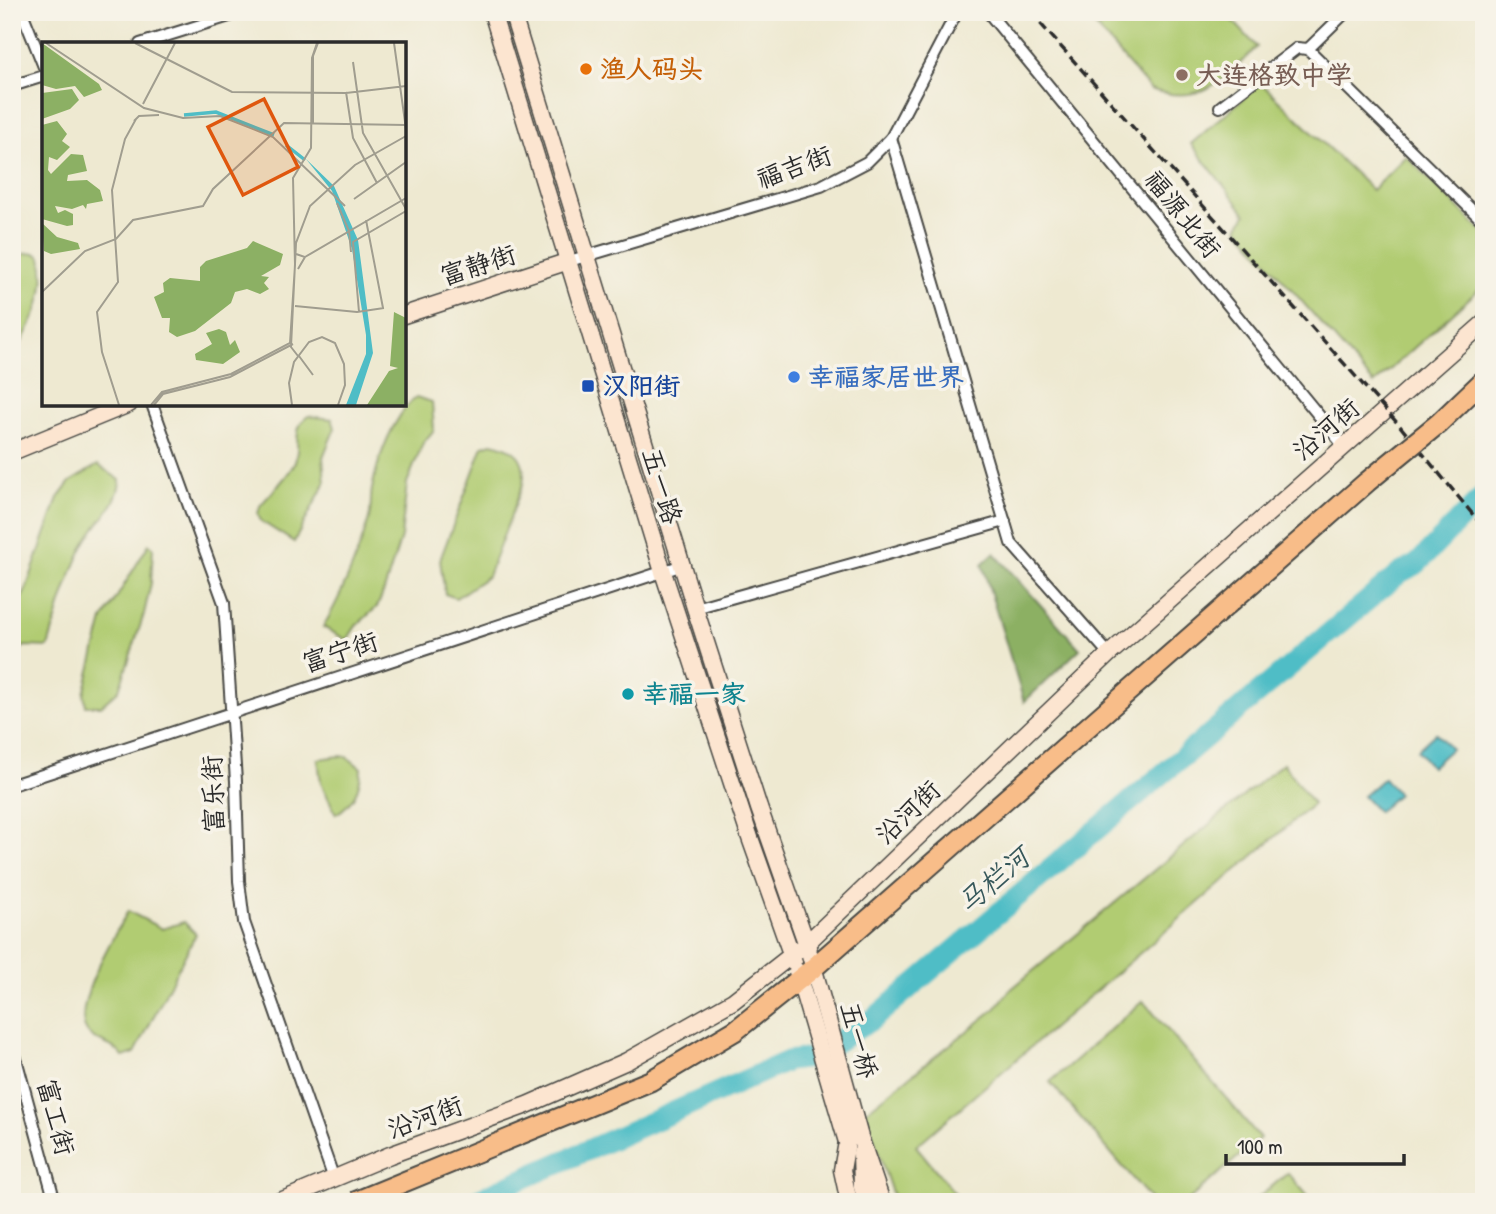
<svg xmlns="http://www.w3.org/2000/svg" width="1496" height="1214" viewBox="0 0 1496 1214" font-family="'Patrick Hand','LXGW WenKai TC',sans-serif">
	<rect width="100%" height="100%" fill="#f7f3e8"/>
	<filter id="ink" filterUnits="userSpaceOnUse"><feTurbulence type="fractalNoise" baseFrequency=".0143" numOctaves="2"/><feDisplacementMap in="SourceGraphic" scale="14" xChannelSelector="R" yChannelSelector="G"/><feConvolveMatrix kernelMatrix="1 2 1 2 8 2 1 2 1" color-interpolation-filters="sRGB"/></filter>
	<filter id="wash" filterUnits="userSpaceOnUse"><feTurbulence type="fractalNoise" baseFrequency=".00686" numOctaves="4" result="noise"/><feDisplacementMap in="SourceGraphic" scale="28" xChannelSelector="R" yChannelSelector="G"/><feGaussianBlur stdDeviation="1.57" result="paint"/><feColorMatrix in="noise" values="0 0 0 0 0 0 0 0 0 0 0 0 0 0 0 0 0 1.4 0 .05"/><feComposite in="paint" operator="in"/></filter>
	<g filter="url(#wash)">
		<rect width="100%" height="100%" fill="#eee9d1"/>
		<g fill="#b1cc72" stroke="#6e7c4e" stroke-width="2">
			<path d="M1083 12H1225L1257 47C1222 80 1201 107 1150 89Z"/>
			<polygon points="1261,83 1372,190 1406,156 1484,233 1484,285 1374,384 1238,228 1246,214 1191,144"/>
			<path d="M35 253 41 257C51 295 30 326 12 359V268L23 254Z"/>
			<path d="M416 397 432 402 434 430 423 443 407 483 401 537 384 591 377 607 356 626 347 640 323 627C342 595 357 557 368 522 372 511 370 500 372 489 378 458 392 418 416 397Z"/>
			<path d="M308 416 332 419 335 428 323 457 325 483 294 542 261 521 258 514 260 506C270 493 288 478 295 462 301 446 291 428 308 416Z"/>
			<path d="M492 443C517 448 527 459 523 484L488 576 456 598 445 594 440 560 483 446Z"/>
			<path d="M98 465 120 480C119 506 95 523 84 545 68 577 58 612 48 647L25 646 12 655V614L25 592 58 498 70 482Z"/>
			<polygon points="149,544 153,547 151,583 144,614 119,690 101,706 86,706 84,694 103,620"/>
			<path d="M340 756 347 757 361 768C361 788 353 804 336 814L321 783 318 759Z"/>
			<polygon points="1283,763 1313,804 916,1146 962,1202 895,1202 865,1112 995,1009 1009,991"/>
			<path d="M128 911 162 929 184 922 196 934 135 1053 123 1057C114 1043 98 1044 88 1033 68 1010 116 933 128 911Z"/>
			<polygon points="1143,1001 1260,1138 1186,1202 1153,1202 1050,1082"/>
			<polygon points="1288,1173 1313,1202 1253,1202"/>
		</g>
		<polygon fill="#8cb064" stroke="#5c6e48" stroke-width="2" points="994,553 1080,649 1024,702 982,564"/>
		<g fill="#4fbdc6" stroke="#3d7478" stroke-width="2">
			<polygon points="1436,733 1451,749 1431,767 1417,750"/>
			<polygon points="1384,778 1398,794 1378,812 1363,796"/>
		</g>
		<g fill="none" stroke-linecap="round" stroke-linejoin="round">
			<polyline stroke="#4fbdc6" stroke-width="21" points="471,1202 788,1061 811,1058 873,1019 1400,573 1417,564 1484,495"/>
		</g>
	</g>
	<g filter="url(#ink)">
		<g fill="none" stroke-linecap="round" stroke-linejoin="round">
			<defs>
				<g id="street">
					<polyline points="22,12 44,67"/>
					<polyline points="988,12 1343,445"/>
					<polyline points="140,44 242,12"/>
					<polyline points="1308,49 1346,12"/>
					<polyline points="12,86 44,76"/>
					<polyline points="1220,107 1297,48 1308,49 1484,222"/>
					<polyline points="891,138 1011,543 1109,654"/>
					<polyline points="566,262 821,186 867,162 891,138 957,12"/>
					<polyline points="152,404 224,603 236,781 239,881 244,922 334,1179"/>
					<polyline points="695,608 1005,521"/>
					<polyline points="12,785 683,565"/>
					<polyline points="12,1044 55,1202"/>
				</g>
				<g id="secondary">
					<polyline points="492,12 663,572 749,835 794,962"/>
					<polyline points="512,12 695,608 759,808 809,951"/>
					<polyline points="404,315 566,262"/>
					<polyline points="12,452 129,404"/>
					<polyline points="860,1137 882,1202"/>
					<polyline points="847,1142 842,1170 849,1202"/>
					<polyline points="861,1152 862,1186 866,1202"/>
					<polyline points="278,1202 390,1155 527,1105 627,1061 733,1001 807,943 1109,654 1484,323"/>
				</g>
			</defs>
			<use href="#street" stroke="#484844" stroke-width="14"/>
			<use href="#secondary" stroke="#484844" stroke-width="19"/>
			<use href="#street" stroke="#fff" stroke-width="10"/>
			<use href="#secondary" stroke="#fce5d0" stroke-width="16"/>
			<polyline stroke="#2b2b2b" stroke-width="3.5" stroke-dasharray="10 5" stroke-linecap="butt" points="1030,12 1400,426 1484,528"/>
			<defs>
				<g id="secondary-bridge">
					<polyline points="810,955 860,1137"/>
					<polyline points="797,971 847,1142"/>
				</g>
				<polyline id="highway-bridge" points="355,1202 650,1081 736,1030 811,970 1367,482 1439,423 1484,380"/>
			</defs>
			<use href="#secondary-bridge" stroke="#484844" stroke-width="19" stroke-linecap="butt"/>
			<use href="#highway-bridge" stroke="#484844" stroke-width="23" stroke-linecap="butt"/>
			<use href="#secondary-bridge" stroke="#fce5d0" stroke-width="16"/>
			<use href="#highway-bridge" stroke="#f8bd89" stroke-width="19"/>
		</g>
	</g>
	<circle fill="#e8710a" stroke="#f7f3e8" stroke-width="2.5" cx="586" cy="69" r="7"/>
	<circle fill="#8d6e63" stroke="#f7f3e8" stroke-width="2.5" cx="1182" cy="75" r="7"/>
	<circle fill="#3f7fe0" stroke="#f7f3e8" stroke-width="2.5" cx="794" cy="377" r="7"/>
	<rect fill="#1a4fb4" stroke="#f7f3e8" stroke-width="2.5" x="581" y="379" width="14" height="14" rx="3.5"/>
	<circle fill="#0f9aa8" stroke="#f7f3e8" stroke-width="2.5" cx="628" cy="694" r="7"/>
	<g text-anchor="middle" stroke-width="7" stroke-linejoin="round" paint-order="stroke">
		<g font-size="26" font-weight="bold" fill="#c56008" stroke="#f7f3e8" text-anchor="start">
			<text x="600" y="78">渔人码头</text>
		</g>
		<g font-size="26" font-weight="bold" fill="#785e54" stroke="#f7f3e8" text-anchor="start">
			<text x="1196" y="84">大连格致中学</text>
		</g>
		<g font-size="26" fill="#2b2b2b" stroke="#f7f3e8">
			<text transform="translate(794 167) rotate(-20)" y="9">福吉街</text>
			<text transform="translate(1183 214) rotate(51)" y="9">福源北街</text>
			<text transform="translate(478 265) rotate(-18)" y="9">富静街</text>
			<text transform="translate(1326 429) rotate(-41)" y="9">沿河街</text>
			<text transform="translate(662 486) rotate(73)" y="9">五一路</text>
			<text transform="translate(340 652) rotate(-18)" y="9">富宁街</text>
			<text transform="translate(213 794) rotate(-92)" y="9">富乐街</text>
			<text transform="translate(908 812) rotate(-44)" y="9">沿河街</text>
			<text transform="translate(859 1040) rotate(75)" y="9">五一桥</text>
			<text transform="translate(56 1117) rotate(75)" y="9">富工街</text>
			<text transform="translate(425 1117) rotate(-20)" y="9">沿河街</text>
		</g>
		<g font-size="26" font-weight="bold" fill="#366cbe" stroke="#f7f3e8" text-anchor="start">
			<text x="808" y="386">幸福家居世界</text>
		</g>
		<g font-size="26" font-weight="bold" fill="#164399" stroke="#f7f3e8" text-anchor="start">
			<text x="602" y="395">汉阳街</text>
		</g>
		<g font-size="26" font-weight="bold" fill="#0d838f" stroke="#f7f3e8" text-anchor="start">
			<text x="642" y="703">幸福一家</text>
		</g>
		<g font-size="28" font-style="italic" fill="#36575a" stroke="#f7f3e8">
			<text transform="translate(993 880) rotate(-40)" y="10">马栏河</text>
		</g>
	</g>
	<g transform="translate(42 42)">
		<rect width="364" height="364" fill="#eee9d1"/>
		<path d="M0 1 57 42 60 48 42 55 33 44 14 47 0 43ZM30 47 37 58 28 67 0 77V51ZM15 79 25 92 20 99 28 105 15 118 7 115 6 128 9 132 29 112 41 113 45 129 26 133 25 139 45 138 58 148 61 159 45 162 44 167 41 163 30 167 13 164 16 171 23 168 31 172V183L25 184 0 177V83ZM0 181 15 195 36 201 38 207 9 212 2 209ZM211 199 241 212 238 223 219 234 227 235 222 241 227 247 218 252 205 247 193 250 189 261 153 289 135 295 127 290 128 276H120L112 255 122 250 121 241 128 236 158 239V225L164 219 205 206ZM352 270 364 276V363H325L347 329 356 326 348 324ZM177 287 184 290 188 303 193 298 198 310 181 322 154 318 153 312 170 302 164 291Z" fill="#8cb064"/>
		<path d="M264 117 292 144 316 198 331 311 314 363H304L324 312V293L310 207 290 149Z" fill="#4fbdc6"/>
		<path fill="none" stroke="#4fbdc6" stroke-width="3.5" d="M142 73 174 70 232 93M244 103 263 118"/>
		<path fill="none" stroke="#a09d8f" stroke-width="2" d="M4 1 102 66 141 76 178 74 231 95 303 164M93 1 190 50 304 51 364 44M352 1 364 87M311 20 321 91 364 167M304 50 311 96 335 141M101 62 133 1M92 79 97 74 117 73M271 82V14L276 1M312 157 364 120M295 161 307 189 309 210M324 178 341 266M254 212 263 215 256 227M263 215 364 156M0 250 43 209 74 197 91 178 161 164 171 147 242 81 364 83M253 264 315 270 342 266M317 270 311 200 364 169M256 314 249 305 254 201 268 164 313 123 364 94M257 314 271 333M77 363 60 310 55 270 76 240 70 148 83 97 94 77M109 363 120 350 189 332 248 301 253 223 251 136 269 106 270 16 275 1M112 363 121 352 188 335 251 302M250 363 247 341 252 320 267 300 280 295 293 301 302 322 303 343 296 363"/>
		<path fill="#df570e" fill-opacity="0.15" stroke="#df570e" stroke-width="3.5" d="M222 57 256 125 201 153 166 85Z"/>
		<rect width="364" height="364" fill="none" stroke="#2b2b2b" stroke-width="3.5"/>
	</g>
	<rect width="1496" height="1214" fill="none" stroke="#f7f3e8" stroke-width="42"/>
	<path d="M1226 1154v10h178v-10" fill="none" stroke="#2b2b2b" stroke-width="3.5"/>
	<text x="1237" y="1154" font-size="21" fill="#2b2b2b" stroke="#f7f3e8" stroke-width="5" paint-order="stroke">100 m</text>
</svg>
